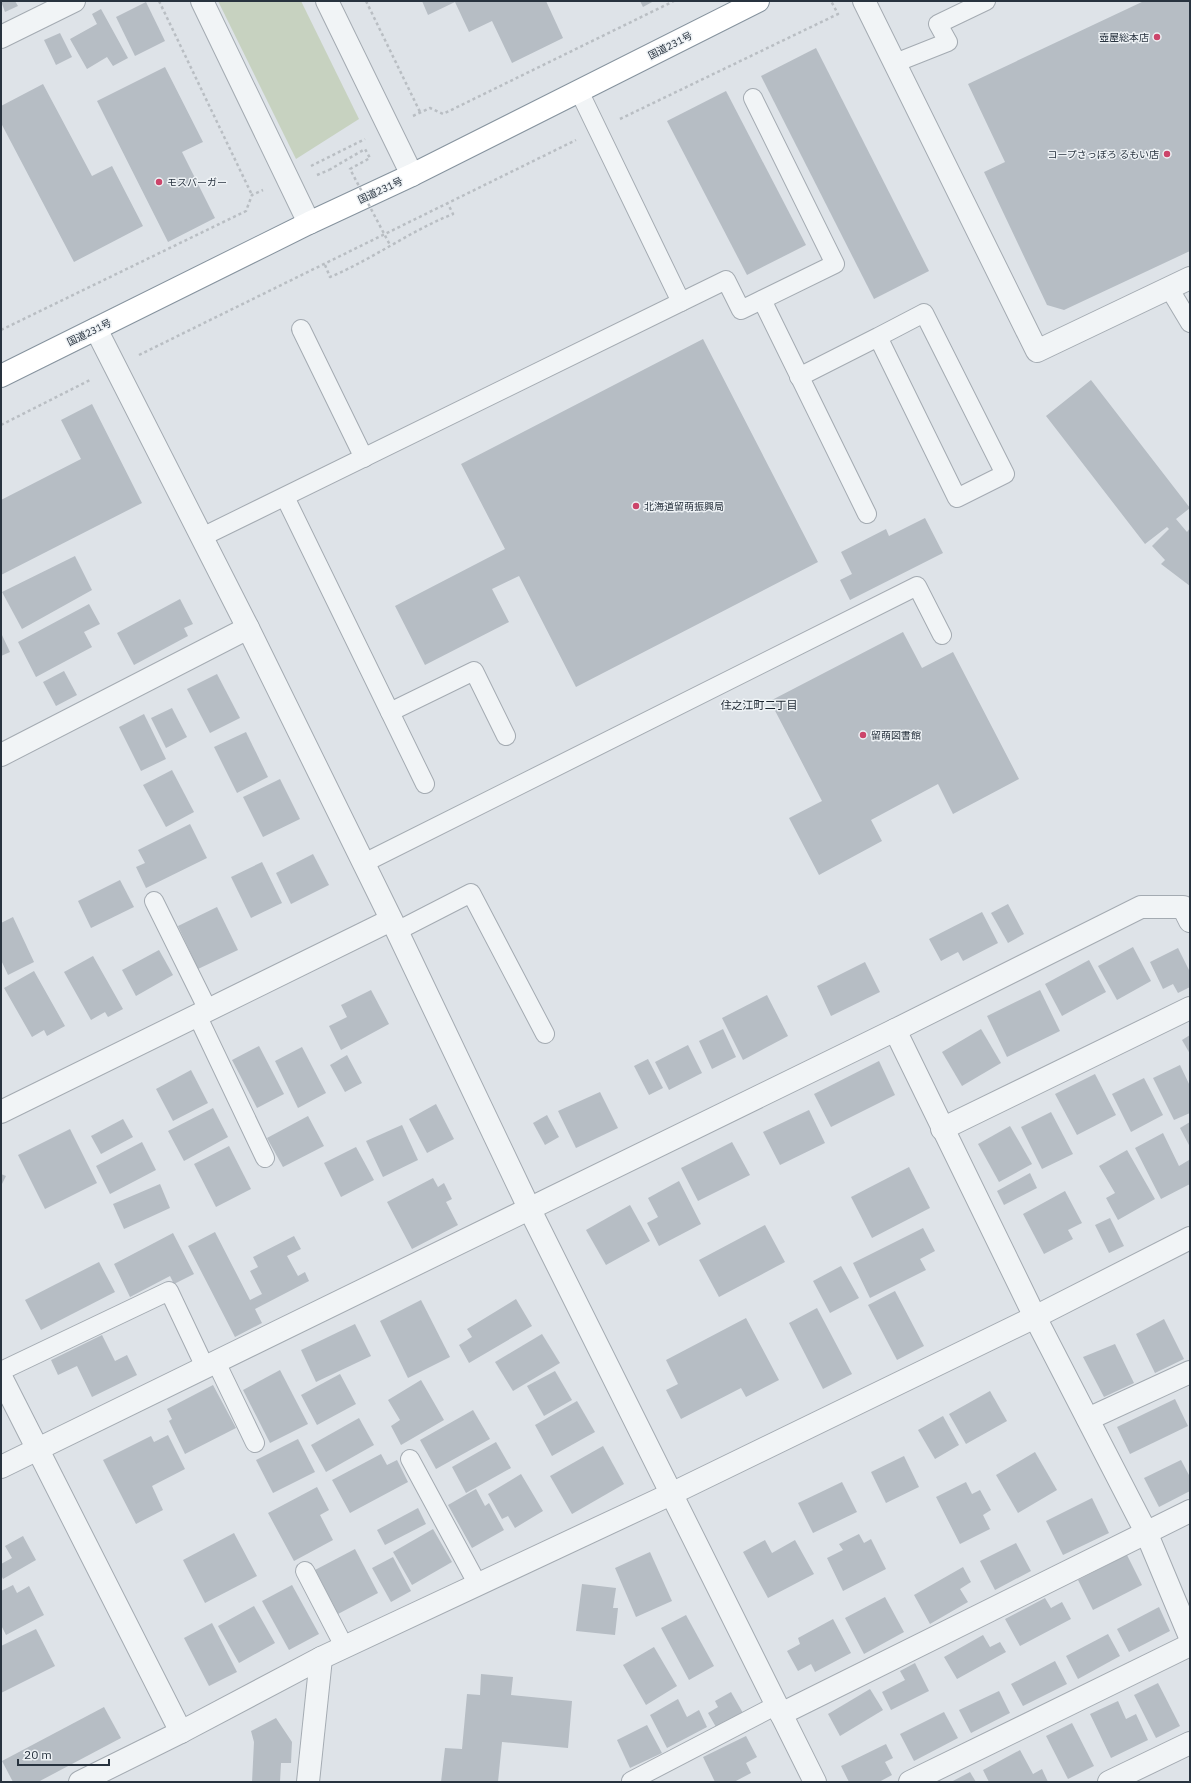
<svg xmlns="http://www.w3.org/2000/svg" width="1191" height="1783" viewBox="0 0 1191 1783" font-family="'IBM Plex Sans','Noto Sans JP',sans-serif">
	<rect width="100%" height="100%" fill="#dee3e8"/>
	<polygon fill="#c7d2c0" points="218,1 301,1 359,119 296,159"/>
	<g fill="#b6bdc4">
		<polygon points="1,1 15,1 18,6 5,12"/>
		<polygon points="422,1 546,1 563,38 512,63 492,21 469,32 455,2 428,15"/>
		<polygon points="640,1 654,1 643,7"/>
		<polygon points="1144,1 1190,1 1190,251 1064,310 1047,305 984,172 1005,162 968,84"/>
		<polygon points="146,2 165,41 135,56 116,17"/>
		<polygon points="101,9 128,58 113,66 107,57 87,69 70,39 97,24 92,14"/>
		<polygon points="60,33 72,57 56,65 44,40"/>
		<polygon points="816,48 929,271 874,299 761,76"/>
		<polygon points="165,67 203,142 182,152 215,218 168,242 97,101"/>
		<polygon points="43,84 92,176 112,166 143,226 74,262 1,123 1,106"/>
		<polygon points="726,91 806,245 747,275 667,121"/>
		<polygon points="703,339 818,562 576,687 519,576 492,589 509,622 425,665 395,606 505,549 461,464"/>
		<polygon points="1091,380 1190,508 1176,519 1187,532 1190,528 1190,586 1161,564 1165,560 1152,546 1169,529 1167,527 1145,544 1046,416"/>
		<polygon points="92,404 142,503 1,575 1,500 81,459 61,420"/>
		<polygon points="925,518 943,553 850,600 840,580 852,574 841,552 886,529 889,536"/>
		<polygon points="75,556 92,590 22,629 2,592"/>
		<polygon points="180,599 193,624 184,628 188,636 134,665 117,633"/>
		<polygon points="89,604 100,624 84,632 92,647 36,677 18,642"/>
		<polygon points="903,632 922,668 953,652 1019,779 953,814 938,784 871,820 882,841 819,875 789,818 822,801 770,701"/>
		<polygon points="1,633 10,652 1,656"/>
		<polygon points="64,671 77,695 56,706 43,682"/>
		<polygon points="217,674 240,718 210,733 187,689"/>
		<polygon points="172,708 187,737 166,748 151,718"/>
		<polygon points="144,714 166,759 141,771 119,727"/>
		<polygon points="246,732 268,777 237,793 214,747"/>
		<polygon points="172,770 194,812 166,827 143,785"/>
		<polygon points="280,779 300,819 263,837 243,797"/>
		<polygon points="190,824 207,858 146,888 136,867 145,863 138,850"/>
		<polygon points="313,854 329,885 291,904 276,873"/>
		<polygon points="262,862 282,903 251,918 231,877"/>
		<polygon points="120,880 134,907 91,928 78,901"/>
		<polygon points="1008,904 1024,934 1008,943 991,913"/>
		<polygon points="217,907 238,950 198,969 178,926"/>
		<polygon points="982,912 998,943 963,961 958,952 941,961 929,939"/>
		<polygon points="13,917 34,962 8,975 1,960 1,923"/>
		<polygon points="1133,947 1151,981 1117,1000 1098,966"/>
		<polygon points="1178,948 1190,972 1190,987 1178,993 1173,984 1163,989 1150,962"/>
		<polygon points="159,950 173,975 136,996 122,970"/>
		<polygon points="93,956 123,1009 108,1017 105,1012 91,1020 64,972"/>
		<polygon points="1089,960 1106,992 1062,1016 1045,984"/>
		<polygon points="865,962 880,992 831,1016 817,986"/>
		<polygon points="34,971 65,1026 47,1036 44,1030 32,1037 4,988"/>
		<polygon points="371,990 389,1024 341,1050 329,1026 347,1017 341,1005"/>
		<polygon points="1040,990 1060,1031 1007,1057 987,1016"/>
		<polygon points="767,995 788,1036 743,1060 722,1018"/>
		<polygon points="723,1029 736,1057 712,1069 699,1041"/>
		<polygon points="981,1029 1001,1063 962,1086 942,1052"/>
		<polygon points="1190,1035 1190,1054 1182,1040"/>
		<polygon points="688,1045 702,1073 669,1090 655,1062"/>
		<polygon points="259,1046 284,1094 257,1108 232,1060"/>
		<polygon points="302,1047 326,1093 298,1108 275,1061"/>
		<polygon points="347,1055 362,1083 345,1092 330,1065"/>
		<polygon points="648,1059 663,1088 649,1095 634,1066"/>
		<polygon points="879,1061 895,1095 831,1127 814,1094"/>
		<polygon points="1180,1065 1190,1086 1190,1113 1174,1120 1153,1078"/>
		<polygon points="191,1070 208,1103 173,1121 156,1089"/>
		<polygon points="1095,1074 1116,1115 1077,1135 1055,1094"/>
		<polygon points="1144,1078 1163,1115 1131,1132 1112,1094"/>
		<polygon points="600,1092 618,1128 576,1148 558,1111"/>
		<polygon points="436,1104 454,1139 427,1153 409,1119"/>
		<polygon points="213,1108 228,1137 184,1161 168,1131"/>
		<polygon points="809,1110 825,1143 780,1165 763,1132"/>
		<polygon points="1051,1112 1073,1154 1042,1169 1021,1127"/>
		<polygon points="547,1115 559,1137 545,1145 533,1123"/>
		<polygon points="308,1116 324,1146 283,1167 267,1138"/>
		<polygon points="123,1119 133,1137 101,1154 91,1136"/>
		<polygon points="1190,1122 1190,1147 1180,1128"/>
		<polygon points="402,1125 418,1160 383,1177 366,1141"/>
		<polygon points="1010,1126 1032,1164 999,1182 978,1144"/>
		<polygon points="70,1129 97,1183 45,1209 18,1155"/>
		<polygon points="1163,1133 1179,1166 1189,1160 1190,1184 1161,1199 1135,1148"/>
		<polygon points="142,1142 156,1170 110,1194 96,1166"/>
		<polygon points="732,1142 750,1175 698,1201 681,1168"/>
		<polygon points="229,1146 251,1189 216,1207 194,1164"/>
		<polygon points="356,1147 374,1180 341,1197 324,1163"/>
		<polygon points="1127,1150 1155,1199 1118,1220 1106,1198 1115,1193 1099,1166"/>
		<polygon points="909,1167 930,1208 872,1238 851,1197"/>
		<polygon points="1030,1173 1037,1188 1004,1205 997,1191"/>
		<polygon points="1,1174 6,1176 1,1186"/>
		<polygon points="433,1178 438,1187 444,1183 452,1199 446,1202 458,1225 412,1249 387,1202"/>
		<polygon points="679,1181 701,1224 659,1246 647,1223 658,1217 648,1198"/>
		<polygon points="160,1184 170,1208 124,1229 113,1204"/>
		<polygon points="1065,1191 1082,1223 1068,1230 1073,1239 1044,1254 1023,1214"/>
		<polygon points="630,1205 650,1241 606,1265 586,1230"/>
		<polygon points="1110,1218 1124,1246 1109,1253 1095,1225"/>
		<polygon points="765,1225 785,1262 719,1297 699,1260"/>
		<polygon points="923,1228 935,1251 920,1259 926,1270 870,1298 853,1263"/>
		<polygon points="215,1232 250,1300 262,1294 250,1271 258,1267 253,1257 294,1236 301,1249 287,1256 298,1276 305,1272 309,1281 255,1309 262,1323 235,1337 188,1246"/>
		<polygon points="173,1233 194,1274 174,1284 170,1276 130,1297 114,1264"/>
		<polygon points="99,1262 115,1292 41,1330 25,1300"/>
		<polygon points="841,1266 859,1298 830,1313 813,1281"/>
		<polygon points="895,1291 924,1346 897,1360 868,1305"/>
		<polygon points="516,1299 532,1326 469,1363 459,1345 472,1337 467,1329"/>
		<polygon points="421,1300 450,1357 408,1378 380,1321"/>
		<polygon points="817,1308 852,1374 823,1389 789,1323"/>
		<polygon points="746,1318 779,1380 746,1397 741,1388 681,1419 666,1390 678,1384 666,1360"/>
		<polygon points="1164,1319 1184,1359 1155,1373 1136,1334"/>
		<polygon points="355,1324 371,1356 316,1382 301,1350"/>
		<polygon points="542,1334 560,1363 513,1391 495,1362"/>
		<polygon points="102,1335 115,1361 127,1355 137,1375 92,1397 77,1366 58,1375 51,1360"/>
		<polygon points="1115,1344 1134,1383 1104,1397 1083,1357"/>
		<polygon points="280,1370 308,1424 270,1443 243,1390"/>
		<polygon points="555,1371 572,1400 544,1416 527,1386"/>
		<polygon points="340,1374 356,1404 317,1425 301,1395"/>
		<polygon points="421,1380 444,1420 401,1445 391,1426 400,1420 388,1400"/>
		<polygon points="213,1385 236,1428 185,1454 169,1421 172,1419 167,1409"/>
		<polygon points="990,1391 1007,1421 966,1444 949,1414"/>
		<polygon points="1175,1399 1188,1426 1130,1454 1117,1427"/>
		<polygon points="577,1401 595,1432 552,1456 535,1425"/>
		<polygon points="473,1410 490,1439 436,1469 420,1440"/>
		<polygon points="943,1416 959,1445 935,1459 918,1430"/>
		<polygon points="359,1418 374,1445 326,1472 311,1445"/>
		<polygon points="168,1435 185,1469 152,1486 163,1510 136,1524 103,1460 151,1436 154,1442"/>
		<polygon points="298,1439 315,1472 273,1493 256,1460"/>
		<polygon points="496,1442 511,1468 466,1493 452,1467"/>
		<polygon points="603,1446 624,1484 572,1514 550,1476"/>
		<polygon points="1035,1452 1057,1490 1018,1513 996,1475"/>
		<polygon points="381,1454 387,1465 397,1460 408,1482 350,1513 332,1480"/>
		<polygon points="904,1456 919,1487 886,1503 871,1472"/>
		<polygon points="1181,1460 1190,1477 1190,1491 1159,1507 1144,1478"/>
		<polygon points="521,1474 543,1511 515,1528 508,1516 502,1519 488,1494"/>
		<polygon points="842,1482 857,1512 813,1533 798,1503"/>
		<polygon points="966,1482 972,1494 980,1490 991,1510 983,1515 990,1529 960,1544 936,1497"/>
		<polygon points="317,1487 329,1510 320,1515 333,1540 294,1561 268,1513"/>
		<polygon points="476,1489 485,1506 489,1503 504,1530 472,1548 448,1505"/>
		<polygon points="1092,1498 1109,1533 1063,1555 1046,1521"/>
		<polygon points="418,1508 426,1524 385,1545 377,1530"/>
		<polygon points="433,1529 452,1562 412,1585 393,1552"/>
		<polygon points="234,1533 257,1576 205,1603 183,1560"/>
		<polygon points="859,1534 864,1543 871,1539 886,1569 843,1591 827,1558 843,1550 839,1544"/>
		<polygon points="23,1536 36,1560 3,1579 1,1575 1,1564 12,1558 5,1546"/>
		<polygon points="765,1540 772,1553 795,1540 814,1574 768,1598 743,1552"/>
		<polygon points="1016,1543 1031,1571 995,1590 980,1561"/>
		<polygon points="355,1549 378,1593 338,1614 315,1570"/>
		<polygon points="650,1552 672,1601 636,1617 615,1568"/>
		<polygon points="1127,1555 1142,1585 1093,1610 1078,1580"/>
		<polygon points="393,1557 411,1591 391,1602 372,1568"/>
		<polygon points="963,1567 971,1582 960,1589 968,1602 930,1624 914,1595"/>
		<polygon points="582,1584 616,1588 613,1608 618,1608 615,1635 576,1631"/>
		<polygon points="13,1585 17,1593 29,1586 44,1615 6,1635 1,1625 1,1591"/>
		<polygon points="292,1585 319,1634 289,1650 262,1601"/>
		<polygon points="885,1597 904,1632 864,1654 845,1618"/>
		<polygon points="1045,1598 1051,1608 1062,1602 1071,1619 1020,1646 1005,1619"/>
		<polygon points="254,1606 275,1643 239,1663 218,1626"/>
		<polygon points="1159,1607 1170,1631 1129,1652 1117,1629"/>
		<polygon points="686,1615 714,1666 689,1680 661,1628"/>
		<polygon points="833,1619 851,1653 815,1672 811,1664 798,1671 787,1651 800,1644 798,1638"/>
		<polygon points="212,1623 237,1672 209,1686 184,1638"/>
		<polygon points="36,1629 55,1666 1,1693 1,1646"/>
		<polygon points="1108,1634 1120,1656 1078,1679 1066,1656"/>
		<polygon points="983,1635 990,1647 1000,1642 1006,1652 957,1679 944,1657"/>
		<polygon points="654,1647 677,1686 646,1705 623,1665"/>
		<polygon points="1055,1661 1067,1684 1023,1706 1011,1684"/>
		<polygon points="915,1663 929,1691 891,1710 882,1692 905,1680 900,1671"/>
		<polygon points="481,1674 513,1677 511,1695 572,1701 568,1748 502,1742 498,1782 441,1782 445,1748 462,1749 467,1694 480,1695"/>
		<polygon points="1158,1683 1180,1726 1156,1738 1134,1695"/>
		<polygon points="870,1689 883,1710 840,1736 828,1714"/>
		<polygon points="999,1691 1010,1713 971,1733 959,1710"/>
		<polygon points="731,1692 743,1713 716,1727 708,1713 718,1707 715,1701"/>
		<polygon points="678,1699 687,1717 699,1710 707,1727 667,1748 650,1715"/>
		<polygon points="1118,1701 1126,1719 1136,1714 1148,1740 1111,1758 1090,1714"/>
		<polygon points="104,1707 121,1738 38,1782 13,1782 2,1761"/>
		<polygon points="944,1712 958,1738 914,1761 900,1734"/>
		<polygon points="276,1718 292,1742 291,1763 281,1763 280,1782 252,1782 254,1742 251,1731"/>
		<polygon points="1072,1723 1094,1766 1068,1779 1046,1736"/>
		<polygon points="647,1725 662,1753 630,1768 617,1740"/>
		<polygon points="746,1736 757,1757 746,1763 751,1773 734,1782 715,1782 703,1757"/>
		<polygon points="886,1744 893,1758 885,1762 892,1775 879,1782 849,1782 841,1766"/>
		<polygon points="1020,1750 1033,1774 1042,1769 1048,1782 989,1782 983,1770"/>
		<polygon points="970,1772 976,1782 951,1782"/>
	</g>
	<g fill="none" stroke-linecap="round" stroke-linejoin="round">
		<defs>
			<g id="service">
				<polyline points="895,63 948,42 938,24 986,1"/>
				<polyline points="1169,288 1190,323"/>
				<polyline points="762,300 867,514"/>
				<polyline points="681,302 726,280 741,310 835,264 753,98"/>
				<polyline points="301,329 364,458"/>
				<polyline points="799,377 878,337 957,498 1005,474 924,313 878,337"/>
				<polyline points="285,497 425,784"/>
				<polyline points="202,537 681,302 579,91"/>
				<polyline points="390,712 474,671 506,736"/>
				<polyline points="364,863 917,586 942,635"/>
				<polyline points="154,901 208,1010"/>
				<polyline points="397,931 471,893 545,1034"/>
				<polyline points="197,1015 265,1158"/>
				<polyline points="216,1362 255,1443"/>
				<polyline points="1,1371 169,1291 205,1367"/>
				<polyline points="410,1459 478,1585"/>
				<polyline points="305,1571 345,1648"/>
				<polyline points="631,1781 777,1705"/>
			</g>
			<g id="minor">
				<polyline points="202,1 309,223"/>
				<polyline points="327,1 412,175"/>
				<polyline points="864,1 1037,351 1190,278"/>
				<polyline points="1,37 74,1"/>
				<polyline points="1,755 248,628"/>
				<polyline points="895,1030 1035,1317 1146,1532 1190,1637"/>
				<polyline points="942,1129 1190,1008"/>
				<polyline points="1088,1419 1190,1372"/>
				<polyline points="1,1467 895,1030 1141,907 1183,907 1190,921"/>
				<polyline points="781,1714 1190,1511"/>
				<polyline points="80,1782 181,1732 321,1658 671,1494 1035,1317 1190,1238"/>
				<polyline points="308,1782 321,1658"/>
				<polyline points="910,1782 1190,1645"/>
				<polyline points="1109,1782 1190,1743"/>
			</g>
			<g id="tertiary">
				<polyline points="96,329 248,628 397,931 529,1208 815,1782"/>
				<polyline points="1,1112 391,920"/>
				<polyline points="1,1377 181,1732"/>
			</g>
			<polyline id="trunk" points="1,376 309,223 412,175 758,1"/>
		</defs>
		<use href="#service" stroke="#a4abb2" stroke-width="20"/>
		<use href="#minor" stroke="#a4abb2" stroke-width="24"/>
		<use href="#tertiary" stroke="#a4abb2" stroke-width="24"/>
		<use href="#trunk" stroke="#86939e" stroke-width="24"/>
		<g stroke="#b9bec3" stroke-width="2.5" stroke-dasharray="3 3" stroke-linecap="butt">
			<polyline points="159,1 252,195"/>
			<polyline points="366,1 420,112"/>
			<polyline points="413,116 430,108 443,114 674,1"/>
			<polyline points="620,119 838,14 831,1"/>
			<polyline points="311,166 365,139"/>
			<polyline points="317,175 329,170"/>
			<path d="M325 265 330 277C373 259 410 231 453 214L448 204"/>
			<polyline points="1,330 246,211 252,195 263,190"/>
			<polyline points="139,355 576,140"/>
			<polyline points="1,425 92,379"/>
		</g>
		<use href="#service" stroke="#f1f4f6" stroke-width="18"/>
		<use href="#minor" stroke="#f1f4f6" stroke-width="22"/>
		<use href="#tertiary" stroke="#f1f4f6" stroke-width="22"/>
		<use href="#trunk" stroke="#fff" stroke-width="22"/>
		<polyline stroke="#b9bec3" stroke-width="2.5" stroke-dasharray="3 3" stroke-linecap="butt" points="329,170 365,149 370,158 350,169 390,245"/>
	</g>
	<g fill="#cc446a" stroke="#eef2f5" stroke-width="1.5">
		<circle cx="1157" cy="37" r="4"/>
		<circle cx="1167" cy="154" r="4"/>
		<circle cx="159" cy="182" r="4"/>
		<circle cx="636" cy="506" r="4"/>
		<circle cx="863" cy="735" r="4"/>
	</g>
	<g text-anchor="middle" stroke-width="3" stroke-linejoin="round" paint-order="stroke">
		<g font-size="10" fill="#28333f" stroke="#eef2f5" text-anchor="start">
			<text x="1149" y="41" text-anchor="end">壺屋総本店</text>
			<text x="1159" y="158" text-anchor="end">コープさっぽろ るもい店</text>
			<text x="167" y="186">モスバーガー</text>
			<text x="644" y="510">北海道留萌振興局</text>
			<text x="871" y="739">留萌図書館</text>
		</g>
		<g font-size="10" fill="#28333f" stroke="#eef2f5">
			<text transform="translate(670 45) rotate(-27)" y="4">国道231号</text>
			<text transform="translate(380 190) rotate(-25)" y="4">国道231号</text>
			<text transform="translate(89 332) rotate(-26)" y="4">国道231号</text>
		</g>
		<g font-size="11" fill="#1a242f" stroke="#eef2f5">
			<text x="759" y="709">住之江町二丁目</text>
		</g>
	</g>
	<rect width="1191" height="1783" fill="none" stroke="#28333f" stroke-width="4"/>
	<path d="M18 1759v6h91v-6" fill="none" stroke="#28333f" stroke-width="2"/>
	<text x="24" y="1759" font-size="12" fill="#28333f" stroke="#eef2f5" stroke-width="3" paint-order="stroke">20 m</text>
</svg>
